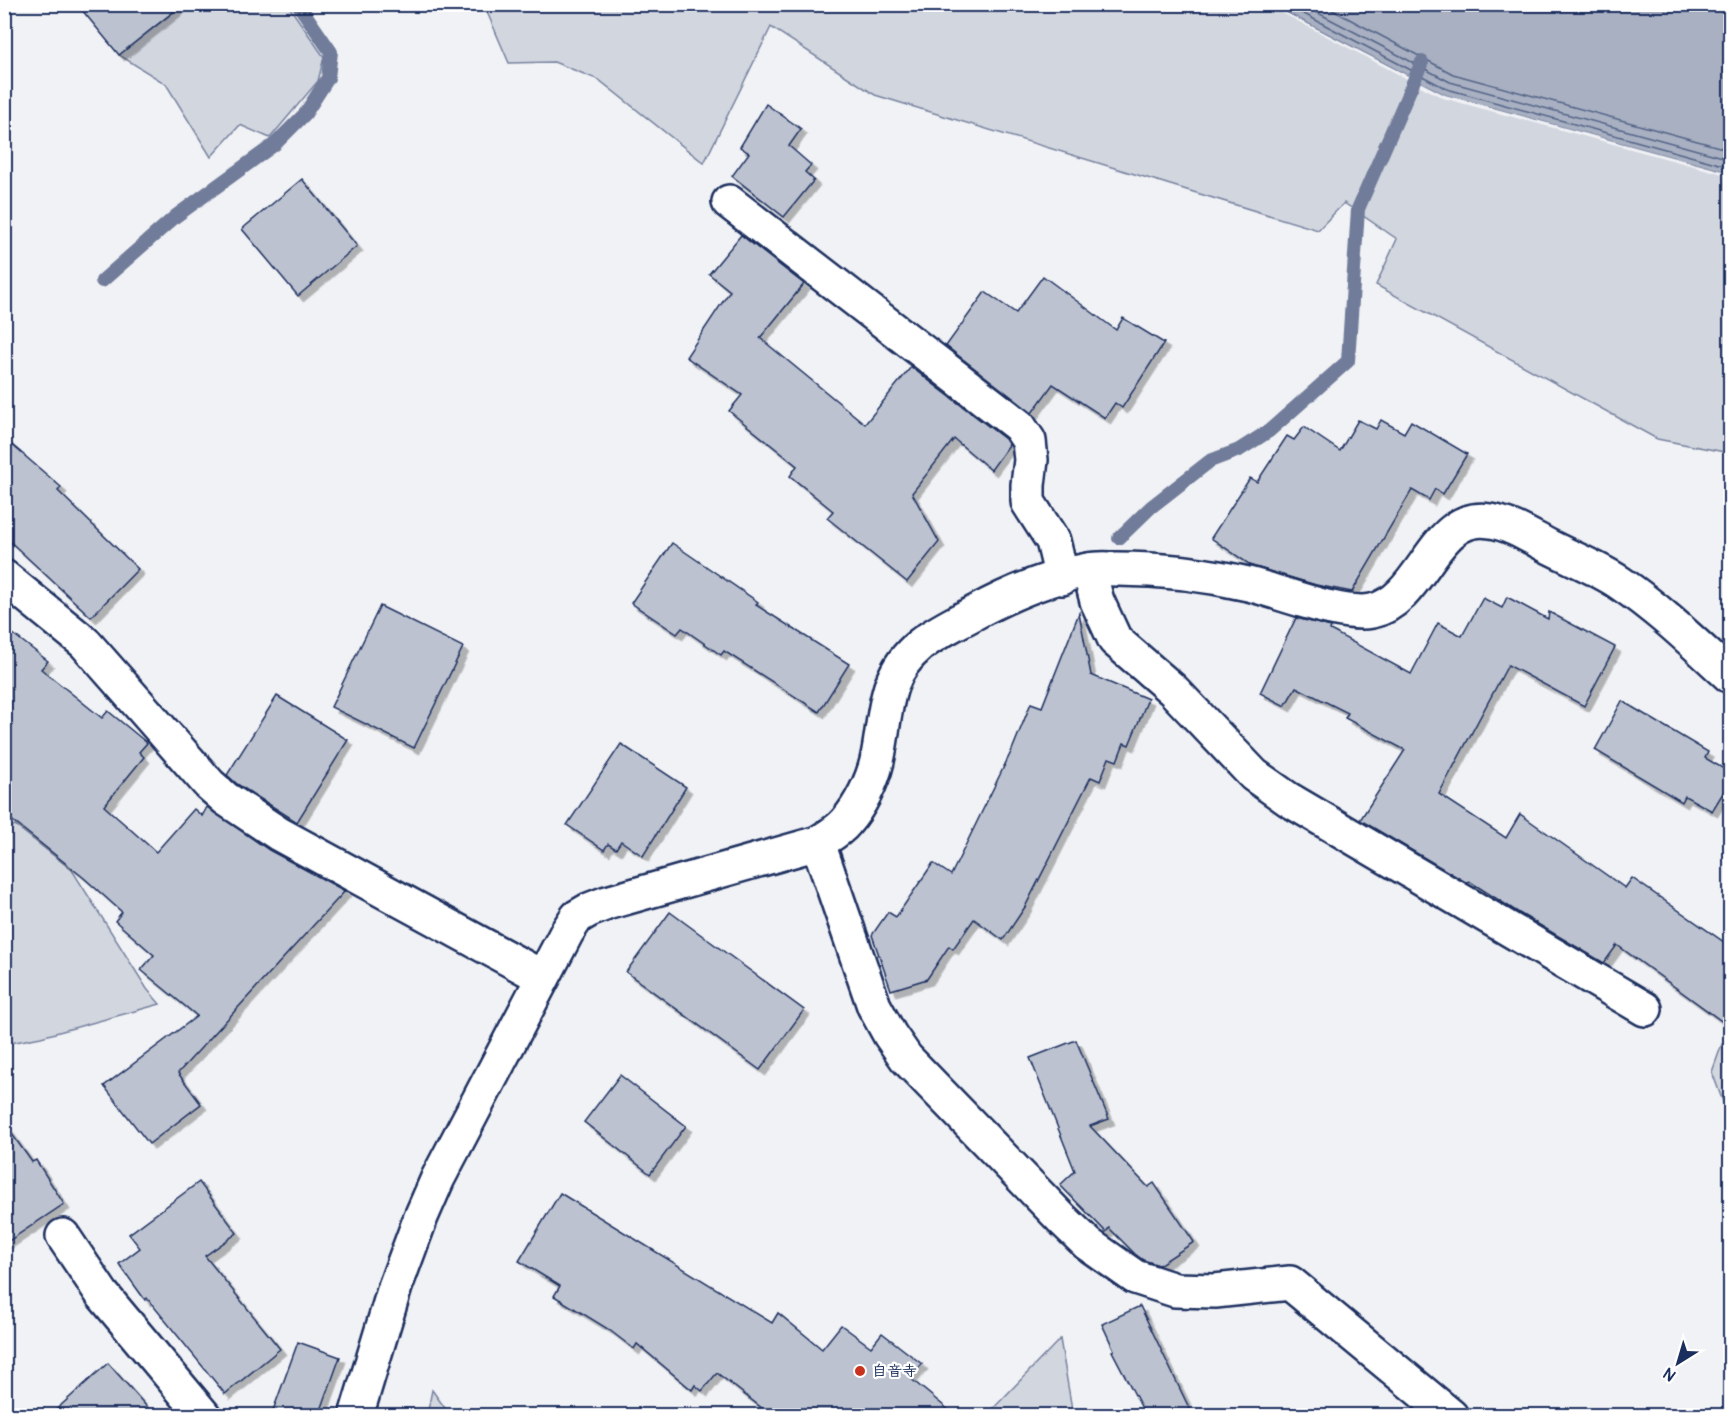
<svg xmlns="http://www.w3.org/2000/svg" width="1735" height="1420" viewBox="0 0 1735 1420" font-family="Pangolin,'Klee One',sans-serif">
	<defs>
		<filter id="shadow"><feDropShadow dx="5.5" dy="5.5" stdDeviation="0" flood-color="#0004"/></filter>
	</defs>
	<rect width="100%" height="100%" fill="#f1f2f5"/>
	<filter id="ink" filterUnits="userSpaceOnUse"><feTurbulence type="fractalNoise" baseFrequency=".0167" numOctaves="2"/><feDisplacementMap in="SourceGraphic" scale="12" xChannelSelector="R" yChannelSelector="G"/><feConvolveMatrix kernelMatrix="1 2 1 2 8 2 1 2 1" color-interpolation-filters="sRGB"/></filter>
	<g filter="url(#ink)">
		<g fill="#d2d6df" stroke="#76829e" stroke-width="1.5">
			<polygon points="288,5 324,57 318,81 270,138 240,125 211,157 166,84 119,55 183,5"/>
			<polygon points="484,5 1272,5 1445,95 1730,173 1730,453 1657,439 1376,285 1397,239 1344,203 1318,230 875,95 771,27 704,163 599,80 554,62 509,63"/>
			<polygon points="15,825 72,870 147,989 160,1004 41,1037 5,1044 4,833"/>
			<polygon points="1722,1044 1730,1050 1730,1121 1712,1072"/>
			<polygon points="1060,1339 1073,1415 987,1415"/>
			<polygon points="432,1390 450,1415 427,1415"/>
		</g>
		<polygon fill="#a8b0c2" stroke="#707c9a" stroke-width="1.5" points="1272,5 1730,5 1730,173 1445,95"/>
		<polygon fill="#f1f2f5" points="1269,4 1445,95 1730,173 1730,176 1443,98 1271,7"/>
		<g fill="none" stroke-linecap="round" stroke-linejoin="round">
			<g stroke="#536386" stroke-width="1.5">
				<polyline points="1285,4 1447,89 1730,167"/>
				<polyline points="1301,4 1450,82 1730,159"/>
				<polyline points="1321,4 1453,74 1730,150"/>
			</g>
			<g stroke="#707c9a" stroke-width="14">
				<polyline points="102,281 176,216 275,144 305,114 328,78 331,52 298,4"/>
				<polyline points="1119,538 1151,507 1210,461 1239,450 1269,431 1348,361 1358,209 1422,62"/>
			</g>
		</g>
		<g fill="#bcc2d0" stroke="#1b2f5e" stroke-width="1.5" filter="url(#shadow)">
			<polygon points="77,4 183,4 119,55"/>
			<polygon points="766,104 801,129 789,146 811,165 805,172 814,180 784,217 732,176 749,153 740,147"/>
			<polygon points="302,179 357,246 298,296 242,229"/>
			<polygon points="741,235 804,284 760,338 865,424 911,367 1005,439 1009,445 991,470 954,439 912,493 939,542 907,582 827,518 833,511 790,476 797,466 729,411 742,395 686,357 730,291 709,274"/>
			<polygon points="1043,276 1116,330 1123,318 1164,343 1122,408 1115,403 1105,418 1053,384 1032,413 946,346 985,292 1016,313"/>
			<polygon points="1358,420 1376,429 1381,420 1404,433 1411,421 1467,454 1443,494 1435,489 1429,500 1412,490 1352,592 1316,585 1252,566 1211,538 1250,478 1257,482 1287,436 1294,440 1304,427 1340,451"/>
			<polygon points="4,438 61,487 58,491 138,569 91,617 4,536"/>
			<polygon points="672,543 758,602 756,605 849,664 819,712 724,651 721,655 682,628 677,634 631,603"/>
			<polygon points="1507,597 1548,619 1549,612 1615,647 1584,706 1508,665 1439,794 1506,838 1520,814 1625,888 1632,878 1731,947 1731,1028 1617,945 1604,963 1519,913 1469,881 1467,883 1360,820 1405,750 1345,718 1348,713 1296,687 1285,706 1260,693 1296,618 1331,627 1330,630 1411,674 1438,623 1462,636 1483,598 1502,608"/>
			<polygon points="380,606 463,647 414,748 331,707"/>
			<polygon points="1079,613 1091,675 1148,699 1129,745 1124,743 1117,761 1109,758 1100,781 1091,777 1025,907 1003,940 974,919 953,949 949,946 927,979 891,990 872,935 888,912 896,917 933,863 951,875 1012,750 1031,703 1042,707"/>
			<polygon points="4,627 48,661 41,669 102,718 108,711 147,743 139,752 144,757 104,806 156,852 194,809 202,816 207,807 269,850 345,891 178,1073 201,1104 149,1144 104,1086 197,1016 141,970 154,955 115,921 122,912 84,878 4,814"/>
			<polygon points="277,696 348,740 297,822 237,784 227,775"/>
			<polygon points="1622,701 1708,752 1705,758 1731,773 1731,780 1712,811 1685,796 1682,802 1595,750"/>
			<polygon points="621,744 686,787 643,856 621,841 616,849 608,844 604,850 567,825"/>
			<polygon points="670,912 804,1010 760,1070 626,972"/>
			<polygon points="1076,1040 1109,1119 1090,1126 1148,1187 1154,1183 1194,1242 1159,1265 1143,1260 1135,1254 1109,1228 1106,1232 1060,1185 1075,1171 1030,1058"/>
			<polygon points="620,1075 686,1126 650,1174 584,1122"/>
			<polygon points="4,1123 32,1162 36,1160 64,1204 4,1244"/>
			<polygon points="199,1182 237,1233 205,1256 280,1349 225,1394 147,1298 145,1300 119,1264 140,1248 129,1234"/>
			<polygon points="560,1193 772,1323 778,1313 822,1349 841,1325 871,1347 882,1333 922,1364 910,1378 956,1416 772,1416 717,1373 702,1391 695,1385 692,1390 637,1344 634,1349 608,1329 554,1296 560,1286 519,1261"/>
			<polygon points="1140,1306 1193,1416 1146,1416 1112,1351 1114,1350 1102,1324"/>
			<polygon points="298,1342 340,1357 319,1416 271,1416"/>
			<polygon points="108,1363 155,1416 49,1416"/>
		</g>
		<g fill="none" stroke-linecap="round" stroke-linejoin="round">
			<defs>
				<g id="minor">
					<polyline points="729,202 1019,426 1029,441 1031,460 1028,485 1028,502 1053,541 1062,578"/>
					<polyline points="1089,570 1097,601 1115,640 1173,690 1254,775 1288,799 1645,1009"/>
					<polyline points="4,577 85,643 209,784 226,799 279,834 542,977"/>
					<polyline points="818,843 874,1006 890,1035 906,1058 1062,1219 1088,1244 1135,1277 1175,1290 1215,1291 1290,1283 1451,1416"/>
					<polyline points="63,1236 102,1294 204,1416"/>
					<path d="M356 1416 395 1287 421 1217 438 1178 567 932 577 917 589 910 607 903 818 843C827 837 839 831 846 822 860 806 872 782 877 761 887 717 881 677 920 645 936 632 956 623 974 613 1009 594 1048 577 1088 570 1097 568 1107 569 1117 569 1161 569 1205 574 1248 584 1281 592 1341 617 1372 611 1424 600 1433 511 1490 521 1511 524 1529 536 1548 546 1571 558 1598 568 1620 583 1660 610 1695 644 1730 676"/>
				</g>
			</defs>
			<use href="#minor" stroke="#1b2f5e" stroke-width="38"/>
			<use href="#minor" stroke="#fff" stroke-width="33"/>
		</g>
	</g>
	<circle fill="#c8321e" stroke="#fff" stroke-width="2" cx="860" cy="1371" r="6"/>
	<g text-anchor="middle" stroke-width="4.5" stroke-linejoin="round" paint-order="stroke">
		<g font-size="15" font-weight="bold" fill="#1b2f5e" stroke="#fff" text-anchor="start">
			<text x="872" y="1376">自音寺</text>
		</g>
	</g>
	<rect width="1735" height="1420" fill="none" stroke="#fff" stroke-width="24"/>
	<rect x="12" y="12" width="1711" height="1396" fill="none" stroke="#1b2f5e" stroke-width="2" filter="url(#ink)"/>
	<g transform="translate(1678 1363) rotate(217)" stroke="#ffffff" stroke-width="4.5" paint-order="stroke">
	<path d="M0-4.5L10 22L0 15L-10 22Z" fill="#1b2f5e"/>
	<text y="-9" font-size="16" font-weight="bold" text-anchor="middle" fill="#1b2f5e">N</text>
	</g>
</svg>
